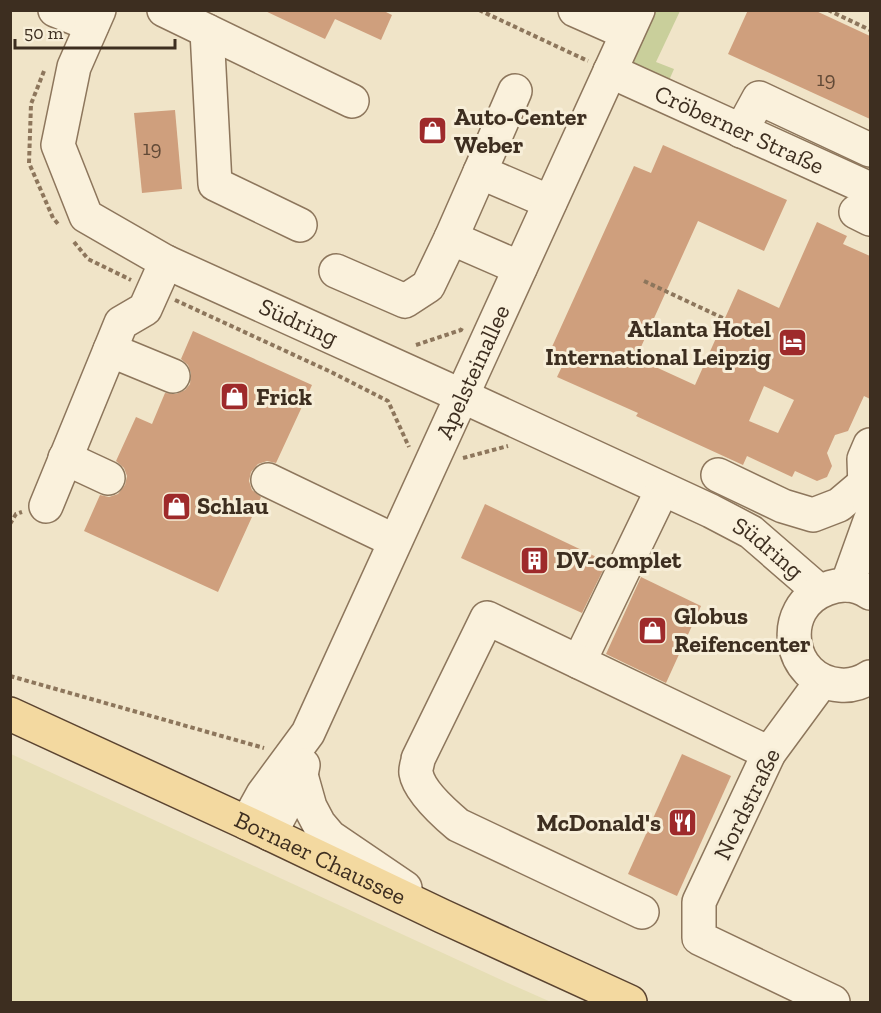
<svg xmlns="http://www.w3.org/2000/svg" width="881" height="1013" viewBox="0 0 881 1013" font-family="'Zilla Slab',serif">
	<rect width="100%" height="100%" fill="#f0e4c8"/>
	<polygon fill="#e6deb5" points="11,754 508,983 551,1002 11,1002"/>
	<polygon fill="#c9cf9b" points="651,11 680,11 656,62 674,69 667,85 632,65 632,58"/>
	<g fill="#cf9f7d" fill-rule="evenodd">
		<polygon points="263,10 382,10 392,15 381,40 335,19 325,39"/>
		<polygon points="748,10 814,10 870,36 870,119 728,54"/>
		<polygon points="175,110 182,189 142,193 134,113"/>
		<path d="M663 145 787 200 764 251 698 221 636 358 695 385 738 289 779 308 817 222 847 236 843 244 870 256V399L864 396 848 431 835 435 827 453 832 466 827 477 817 481 795 471 792 477 747 456 743 465 636 416 638 413 557 377 567 356 551 349 634 166 651 173ZM764 386 794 400 778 433 749 421Z"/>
		<polygon points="193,331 312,385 276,463 267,461 258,464 251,472 249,481 252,490 261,497 218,592 84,531 100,495 109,497 118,494 125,485 127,476 124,468 116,461 136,417 152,424 165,393 176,394 185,390 190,384 191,373 188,365 181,359"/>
		<polygon points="485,504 607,562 582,613 461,558"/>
		<polygon points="641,577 701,606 666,683 606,654"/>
		<polygon points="682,754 731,776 677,896 628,874"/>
	</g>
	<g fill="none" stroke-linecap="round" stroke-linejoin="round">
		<defs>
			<g id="minor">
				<polyline points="55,10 92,25"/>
				<path id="s1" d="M99 10 74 67 58 145 86 216 166 262 462 396 711 511 751 532 819 591"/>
				<polyline points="164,10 352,101"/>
				<polyline points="575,10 627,33"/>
				<polyline points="207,31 215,184 300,225"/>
				<path id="s2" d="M610 71 870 189"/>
				<polyline points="515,91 480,172 550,202"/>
				<polyline points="741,131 759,98 870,150"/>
				<polyline points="480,172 451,238 520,268"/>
				<polyline points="856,212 870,219"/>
				<polyline points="336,271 405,301 428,286 451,238"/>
				<polyline points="110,350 173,376"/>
				<polyline points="65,458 108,478"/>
				<polyline points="718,475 783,506 813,515 839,505 865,483"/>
				<polyline points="268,480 395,541"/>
				<polyline points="870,504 865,488 864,459 870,445"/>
				<polyline points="46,506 121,323 145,309 166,262"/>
				<polyline points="847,585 870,521"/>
				<path d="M870 593C857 584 841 583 826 589 777 607 787 681 840 685 851 686 861 683 870 677"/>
				<polyline points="579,662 662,490"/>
				<polyline points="822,681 769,753 699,902 699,938 833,1002"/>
				<polyline points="301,775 310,807 319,824 330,837 405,888"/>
				<path id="s3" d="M247 823 263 794 308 733 638 10"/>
				<polyline points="270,834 301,775 303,765"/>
				<path d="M642 912 458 825C445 814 419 791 416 773 415 769 418 763 418 759L487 618 769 753"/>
			</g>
			<g id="major">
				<path id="s4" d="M10 714 247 823 442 916 630 1002"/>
			</g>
		</defs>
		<use href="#minor" stroke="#8d765c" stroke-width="36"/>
		<use href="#major" stroke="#5b4430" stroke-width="36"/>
		<g stroke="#8d765c" stroke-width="4" stroke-dasharray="4.5 3" stroke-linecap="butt">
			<polyline points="479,10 588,61"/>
			<polyline points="828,10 870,30"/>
			<polyline points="44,71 31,104 29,163 53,218 59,225"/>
			<polyline points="74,242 88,259 131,280"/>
			<polyline points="644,281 725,319"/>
			<polyline points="175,300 331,372 388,401 409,447"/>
			<polyline points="416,345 461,330 462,328"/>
			<polyline points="463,458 508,446"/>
			<polyline points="10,524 16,514 22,512"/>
			<polyline points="10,676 264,748"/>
		</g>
		<use href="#minor" stroke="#faf1dc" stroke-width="33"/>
		<use href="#major" stroke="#f3d9a0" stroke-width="33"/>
	</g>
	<defs>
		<symbol id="shop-square" viewBox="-11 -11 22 22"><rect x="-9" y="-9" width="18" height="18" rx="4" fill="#9e2a2b" stroke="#f7eed8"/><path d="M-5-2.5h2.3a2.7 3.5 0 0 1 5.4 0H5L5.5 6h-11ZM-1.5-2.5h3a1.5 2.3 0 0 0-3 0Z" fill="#fff"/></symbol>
		<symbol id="hotel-square" viewBox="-11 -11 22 22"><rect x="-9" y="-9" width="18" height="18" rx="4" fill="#9e2a2b" stroke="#f7eed8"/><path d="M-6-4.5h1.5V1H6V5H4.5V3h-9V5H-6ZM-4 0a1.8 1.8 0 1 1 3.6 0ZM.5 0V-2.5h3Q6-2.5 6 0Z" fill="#fff"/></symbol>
		<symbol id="building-square" viewBox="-11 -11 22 22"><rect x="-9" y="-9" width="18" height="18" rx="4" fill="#9e2a2b" stroke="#f7eed8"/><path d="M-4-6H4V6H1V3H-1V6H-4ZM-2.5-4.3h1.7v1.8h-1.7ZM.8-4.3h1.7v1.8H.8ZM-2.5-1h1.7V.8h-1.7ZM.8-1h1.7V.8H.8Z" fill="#fff"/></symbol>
		<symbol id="restaurant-square" viewBox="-11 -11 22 22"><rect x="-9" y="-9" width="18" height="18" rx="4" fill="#9e2a2b" stroke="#f7eed8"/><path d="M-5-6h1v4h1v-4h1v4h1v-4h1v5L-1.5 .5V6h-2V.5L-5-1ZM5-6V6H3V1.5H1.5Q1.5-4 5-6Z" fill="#fff"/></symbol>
	</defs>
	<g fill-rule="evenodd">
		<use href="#shop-square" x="416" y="114" width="33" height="33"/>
		<use href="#hotel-square" x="776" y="326" width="33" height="33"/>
		<use href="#shop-square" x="218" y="380" width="33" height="33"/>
		<use href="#shop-square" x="160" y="490" width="33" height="33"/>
		<use href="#building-square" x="518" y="544" width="33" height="33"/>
		<use href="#shop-square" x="636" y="614" width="33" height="33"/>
		<use href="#restaurant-square" x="666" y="806" width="33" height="33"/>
	</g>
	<g text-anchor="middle" stroke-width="6" stroke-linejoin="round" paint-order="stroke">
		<g font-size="21" fill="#624a37">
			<text x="826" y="86">19</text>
			<text x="152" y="155">19</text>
		</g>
		<g font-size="24" font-weight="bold" fill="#3d2e20" stroke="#f7eed8" text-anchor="start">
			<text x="454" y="125">Auto-Center<tspan x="454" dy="28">Weber</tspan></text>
			<text x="771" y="337" text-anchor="end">Atlanta Hotel<tspan x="771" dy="28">International Leipzig</tspan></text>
			<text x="256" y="405">Frick</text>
			<text x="197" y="514">Schlau</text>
			<text x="556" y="568">DV-complet</text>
			<text x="674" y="624">Globus<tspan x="674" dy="28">Reifencenter</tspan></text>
			<text x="661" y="831" text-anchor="end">McDonald's</text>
		</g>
		<g font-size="24" fill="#3d2e20" stroke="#f7eed8">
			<text dy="8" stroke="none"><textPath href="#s2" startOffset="142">Cröberner Straße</textPath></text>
			<text dy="8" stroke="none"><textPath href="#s1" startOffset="456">Südring</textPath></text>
			<text dy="8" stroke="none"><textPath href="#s3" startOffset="506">Apelsteinallee</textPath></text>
			<text dy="8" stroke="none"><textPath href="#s1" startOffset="978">Südring</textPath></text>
			<text transform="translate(747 804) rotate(-64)" y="8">Nordstraße</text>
			<text dy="8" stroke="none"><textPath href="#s4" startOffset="342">Bornaer Chaussee</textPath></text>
		</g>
	</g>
	<rect width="881" height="1013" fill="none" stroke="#3d2e20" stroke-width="24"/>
	<path d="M15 39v9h160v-9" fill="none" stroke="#3d2e20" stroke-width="3"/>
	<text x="24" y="39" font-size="18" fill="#3d2e20" stroke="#f7eed8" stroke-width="4.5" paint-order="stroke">50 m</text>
</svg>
